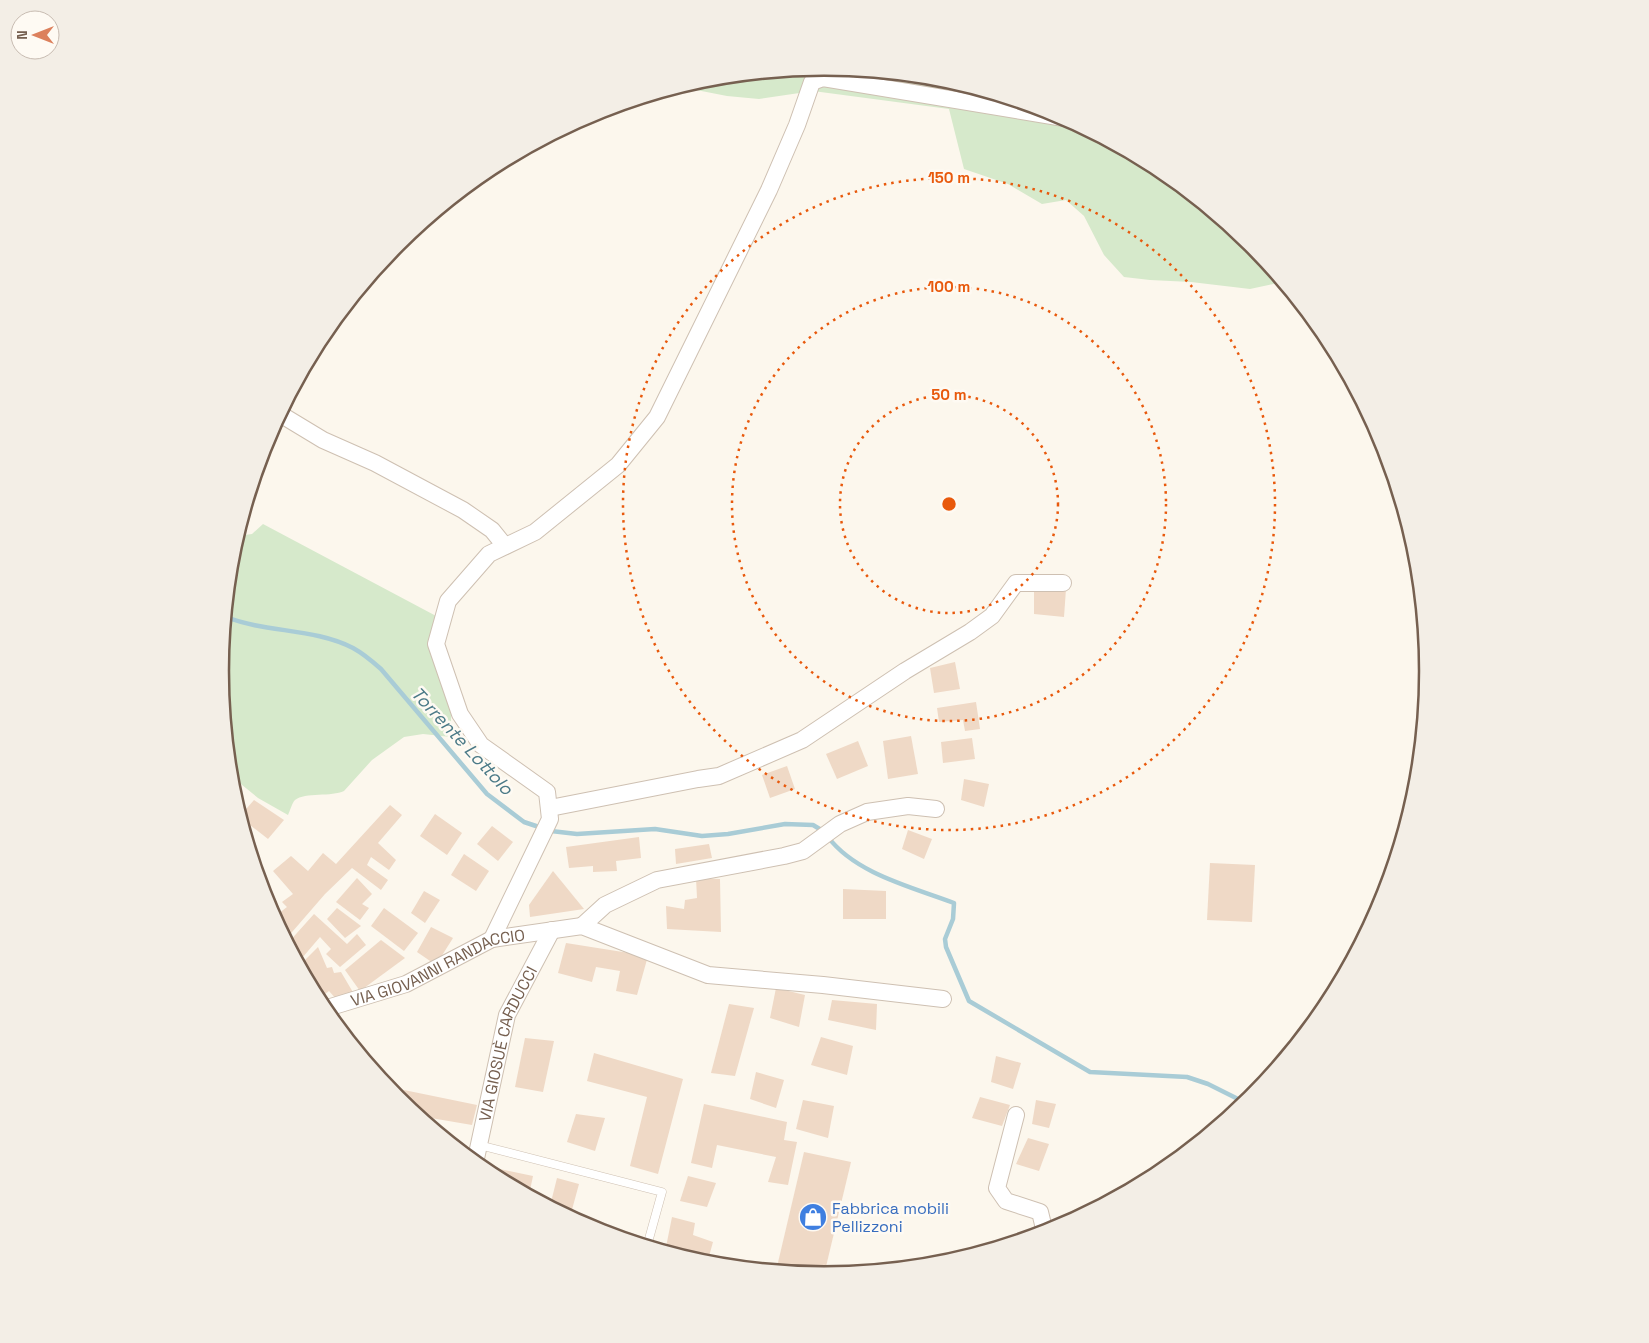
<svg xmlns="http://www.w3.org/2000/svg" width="1649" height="1343" viewBox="0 0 1649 1343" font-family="'Space Grotesk',sans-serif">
	<rect width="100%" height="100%" fill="#fcf7ed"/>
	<g fill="#d6e9cb">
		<polygon points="825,68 943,79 1056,114 1160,169 1252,245 1282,282 1250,289 1191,282 1150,280 1124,277 1104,255 1084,216 1066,200 1042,204 1008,184 964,169 949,109 813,91 759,99 727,96 681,87 707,79"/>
		<path d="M506 160C492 178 476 191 455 197L489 169Z"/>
		<path d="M263 524 438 617 451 686V737L423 734 404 737 372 760 344 791C332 797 305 792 295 800 292 803 290 811 288 815L258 798 231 776 221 671 232 553 237 536 252 534Z"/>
	</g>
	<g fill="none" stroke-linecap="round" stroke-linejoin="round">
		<g stroke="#a9ccd6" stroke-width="4.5">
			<path d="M226 617C267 633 314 628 353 648 364 654 372 661 381 669L487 794 524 822 551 831 577 834 655 829 702 836 728 834 785 824 813 825 823 831"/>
			<path d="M828 837C856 874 912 887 954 903L953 919 945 939 946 947 969 1001 1090 1072 1187 1077 1208 1084 1246 1103"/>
		</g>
	</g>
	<g fill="#efd9c6">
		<polygon points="1034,588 1066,589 1064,617 1034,614"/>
		<polygon points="955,662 960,689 934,693 930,668"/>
		<polygon points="976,702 980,729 965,731 963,720 939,722 937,708"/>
		<polygon points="911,736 918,774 888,779 883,741"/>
		<polygon points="972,738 975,759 943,763 941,742"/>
		<polygon points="858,741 868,766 837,779 826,754"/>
		<polygon points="787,766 795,789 770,798 762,775"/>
		<polygon points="964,779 989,784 984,807 961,800"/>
		<polygon points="254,800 284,820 268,839 241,818 240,816"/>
		<polygon points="390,805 402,815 378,843 396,860 389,870 371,857 367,865 388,880 381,890 352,868 325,894 286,939 274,917 287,907 282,902 293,894 273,871 291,856 308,871 323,853 336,864"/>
		<polygon points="435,814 462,833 447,855 420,836"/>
		<polygon points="492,826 513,842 498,861 477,844"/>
		<polygon points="908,830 932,839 924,859 902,849"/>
		<polygon points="639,837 641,858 616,861 617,871 593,872 593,866 569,868 566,847"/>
		<polygon points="709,844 712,858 676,864 675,849"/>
		<polygon points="464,854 489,871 476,891 451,875"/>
		<polygon points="1210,863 1255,865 1252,922 1207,920"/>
		<polygon points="553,871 584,909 530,917 529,905"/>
		<polygon points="357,878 372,894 362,904 369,908 360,920 336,902"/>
		<polygon points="696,878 720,879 721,932 667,929 666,906 684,909 685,900 697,898"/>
		<polygon points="843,889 886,891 886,919 843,919"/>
		<polygon points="424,891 440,900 425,923 411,913"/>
		<polygon points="337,908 361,926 345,938 327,919"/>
		<polygon points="384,908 418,933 404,951 371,926"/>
		<polygon points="314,914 347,944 357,934 366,945 340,967 326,954 331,949 320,937 302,958 296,958 288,943"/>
		<polygon points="431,927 453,938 436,965 417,952"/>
		<polygon points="381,940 405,958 360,991 345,970"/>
		<polygon points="566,943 648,956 637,995 616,991 620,971 596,967 592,982 558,973"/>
		<polygon points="318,947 327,968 332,967 334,973 341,972 354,994 337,1000 329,991 325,994 328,1002 321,1005 297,961 302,963"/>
		<polygon points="776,988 805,995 799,1027 770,1018"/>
		<polygon points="832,1000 877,1004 876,1030 828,1020"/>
		<polygon points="729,1004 754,1008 735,1076 711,1073"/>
		<polygon points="821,1037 853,1046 847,1075 811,1065"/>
		<polygon points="525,1038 554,1041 543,1092 515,1087"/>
		<polygon points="594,1053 683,1079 658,1174 630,1166 647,1097 587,1081"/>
		<polygon points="996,1056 1021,1063 1013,1089 991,1082"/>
		<polygon points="756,1072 784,1080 776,1108 750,1099"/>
		<polygon points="399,1089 477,1105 472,1125 425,1117 424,1121 397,1098"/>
		<polygon points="980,1097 1010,1105 1002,1126 972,1118"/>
		<polygon points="803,1100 834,1106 828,1138 796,1129"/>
		<polygon points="1036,1100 1056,1104 1049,1128 1032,1124"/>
		<polygon points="704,1104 787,1122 784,1140 797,1142 788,1185 768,1182 776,1157 717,1145 712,1168 691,1163"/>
		<polygon points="576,1114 605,1118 595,1151 567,1142"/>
		<polygon points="1028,1138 1049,1144 1039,1171 1016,1164"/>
		<polygon points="804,1152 851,1162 824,1275 776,1271"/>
		<polygon points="495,1168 533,1176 529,1195 493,1176"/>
		<polygon points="688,1176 716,1183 707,1207 680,1201"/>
		<polygon points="557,1178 579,1184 570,1217 550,1206"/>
		<polygon points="672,1217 695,1223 693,1235 713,1242 708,1260 666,1247"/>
	</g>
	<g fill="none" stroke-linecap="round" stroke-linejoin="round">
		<defs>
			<polyline id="service" points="479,1145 662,1192 647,1246"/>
			<g id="minor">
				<polyline points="280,414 323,440 375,463 463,510 492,530 505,546"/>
				<polyline points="550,808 698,779 719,776 802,740 905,671 970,632 992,616 1016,583 1063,583"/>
				<polyline points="582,926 605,905 657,880 784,856 803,851 840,824 867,812 908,806 936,809"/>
				<polyline points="492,939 550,819 547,792 481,745 460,714 436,644 448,601 489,554 535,532 618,465 657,417 769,190 797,125 812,82 823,78 1064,118"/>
				<path id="s1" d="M324 1009 406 984 492 939 582 926 708 975 823 985 943 999"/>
				<polyline points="1016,1115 997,1188 1006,1201 1040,1212 1045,1233"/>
				<path id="s2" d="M475 1163 507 1015 552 930"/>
			</g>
		</defs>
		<use href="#service" stroke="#cec0b2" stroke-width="9"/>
		<use href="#minor" stroke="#cec0b2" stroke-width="18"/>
		<use href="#service" stroke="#fff" stroke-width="8"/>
		<use href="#minor" stroke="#fff" stroke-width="16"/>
	</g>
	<g fill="none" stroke="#e8590c" stroke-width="2.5" stroke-dasharray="2.5 5">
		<circle cx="949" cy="504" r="109"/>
		<circle cx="949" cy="504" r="217"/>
		<circle cx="949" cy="504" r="326"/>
	</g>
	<defs>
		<symbol id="shop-disc" viewBox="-11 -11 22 22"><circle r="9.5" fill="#3f7fe0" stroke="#fefaf3"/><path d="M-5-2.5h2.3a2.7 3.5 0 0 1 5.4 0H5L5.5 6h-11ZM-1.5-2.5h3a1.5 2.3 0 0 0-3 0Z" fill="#fff"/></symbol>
	</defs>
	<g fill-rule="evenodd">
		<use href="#shop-disc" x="797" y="1201" width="32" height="32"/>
	</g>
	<g text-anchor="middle" stroke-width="5" stroke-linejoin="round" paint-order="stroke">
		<g font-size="16" fill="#766050" stroke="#fefaf3">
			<text dy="6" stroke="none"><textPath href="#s1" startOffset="122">VIA GIOVANNI RANDACCIO</textPath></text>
			<text dy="6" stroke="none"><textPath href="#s2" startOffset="124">VIA GIOSUÈ CARDUCCI</textPath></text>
		</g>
		<g font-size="16" fill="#366cbe" stroke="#fefaf3" text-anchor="start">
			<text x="832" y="1214">Fabbrica mobili<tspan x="832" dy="18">Pellizzoni</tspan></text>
		</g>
		<g font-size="18" font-style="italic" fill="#4b7a87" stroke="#fefaf3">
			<text transform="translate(462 741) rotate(47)" y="6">Torrente Lottolo</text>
		</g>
	</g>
	<path d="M0 0H1649V1343H0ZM229 671a595 595 0 1 1 1190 0a595 595 0 1 1-1190 0Z" fill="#f3eee6" fill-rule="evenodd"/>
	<path fill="none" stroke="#766050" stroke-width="2.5" d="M229 671a595 595 0 1 1 1190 0a595 595 0 1 1-1190 0Z"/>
	<circle cx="949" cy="504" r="8" fill="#e8590c" stroke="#fefaf3" stroke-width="2.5"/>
	<g font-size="15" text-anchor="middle" font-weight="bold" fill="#e8590c" stroke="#fefaf3" stroke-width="5" stroke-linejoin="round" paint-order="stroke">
		<text x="949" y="183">150 m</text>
		<text x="949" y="292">100 m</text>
		<text x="949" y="400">50 m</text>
	</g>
	<g transform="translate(35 35) rotate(270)"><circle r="24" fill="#fefaf3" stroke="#c8bcb2"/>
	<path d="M0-4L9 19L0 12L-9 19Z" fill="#dc805c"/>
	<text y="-8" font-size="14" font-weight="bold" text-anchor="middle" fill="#766050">N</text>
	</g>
</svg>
